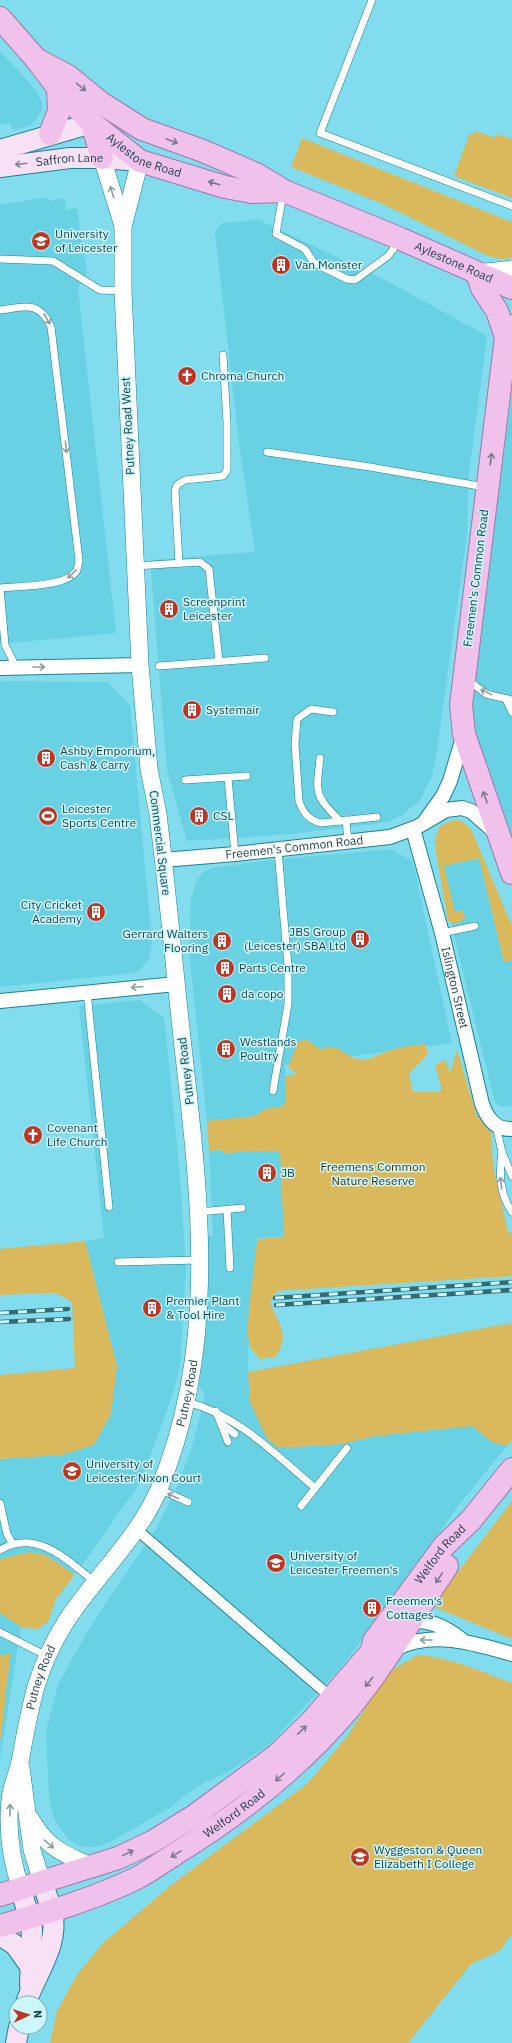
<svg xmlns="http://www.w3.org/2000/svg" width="512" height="2043" viewBox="0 0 512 2043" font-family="'IBM Plex Sans',sans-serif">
	<rect width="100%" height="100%" fill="#81ddee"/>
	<g fill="#69d1e4">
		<polygon points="0,51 36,90 42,102 42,109 35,121 29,126 12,130 11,123 0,125"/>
		<polygon points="48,197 49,201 65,198 66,210 77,208 87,273 78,288 116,633 0,644 0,205"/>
		<polygon points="259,220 389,282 487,336 469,473 467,534 436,757 431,779 420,800 402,815 387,822 293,834 187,841 167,770 150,560 255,552 238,435 215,232 221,223"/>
		<polygon points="512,394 512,845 478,747 470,699"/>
		<polygon points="0,681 107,682 130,705 152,943 149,958 140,970 133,973 0,987"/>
		<polygon points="392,849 413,862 452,1043 285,1065 287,1113 207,1121 189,952 191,898 196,882 202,873 212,868 271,860"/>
		<polygon points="479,858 504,962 512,960 512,1105 505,1107 498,1105 494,1099 456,944 440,867"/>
		<polygon points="140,1000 164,1018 166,1036 180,1175 186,1268 180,1367 173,1394 140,1483 75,1575 46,1555 29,1552 0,1559 0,1459 62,1455 117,1366 85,1241 104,1238 79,1006"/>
		<polygon points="281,1146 286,1236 257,1238 249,1337 248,1372 512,1323 512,1440 458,1506 395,1596 342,1666 269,1745 228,1772 199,1785 169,1808 112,1841 95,1847 79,1846 69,1840 55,1820 49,1799 46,1730 58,1685 79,1646 103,1607 156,1529 176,1489 192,1447 205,1397 199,1384 205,1337 208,1235 213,1235 209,1151"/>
		<polygon points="0,1613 21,1627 0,1760"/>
	</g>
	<g fill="#d9b95b">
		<polygon points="476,131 495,138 497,134 512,139 512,198 454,176 470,133 474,134"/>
		<polygon points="302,138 512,222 512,258 500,259 486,255 383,204 291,167"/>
		<polygon points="460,820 471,829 512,926 512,960 504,962 479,858 444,866 455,912 463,910 465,919 455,924 448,921 436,852 435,840 439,827 450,821"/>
		<path d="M306 1039 320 1049C346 1044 339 1055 358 1059 369 1062 378 1054 388 1051 400 1047 413 1045 425 1044L428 1053C423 1062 415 1066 409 1074L413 1092H439L442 1090 435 1065 445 1060 450 1073 457 1050 477 1116 491 1132 493 1165 508 1232 512 1233V1276L276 1291 270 1303C279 1324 291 1336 275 1357L260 1359C257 1355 252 1351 250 1347 243 1328 256 1264 257 1239L284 1237 280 1152 260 1151 225 1153 221 1150 209 1151 207 1121 254 1116 268 1108H279L286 1102 285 1076 297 1074 288 1067 298 1042Z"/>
		<polygon points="85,1241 117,1366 111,1414 94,1445 62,1455 0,1459 0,1375 75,1368 72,1302 56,1293 0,1295 0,1249"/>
		<polygon points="512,1323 512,1440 507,1446 492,1442 472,1426 375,1436 342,1444 278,1448 266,1437 250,1402 248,1372"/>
		<polygon points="512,1501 512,1639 432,1606"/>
		<polygon points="29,1552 46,1555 75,1575 56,1599 48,1622 37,1629 21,1627 0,1613 0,1559"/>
		<path d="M11 1654C6 1683 5 1712 0 1741V1655Z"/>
		<path d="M418 1655C450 1657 482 1672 512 1683V1933L500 1951 471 1964 408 2043H50L57 2011 77 1975 103 1943 175 1882 308 1783 349 1734 386 1675 400 1665Z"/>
	</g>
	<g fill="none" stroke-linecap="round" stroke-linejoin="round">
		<defs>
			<g id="service">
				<polyline points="372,0 320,133 512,206"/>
				<polyline points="283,194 276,234 305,249 314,263 347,279 355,280 388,256 400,240"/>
				<polyline points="0,259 53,261 100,290 123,291"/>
				<path d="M0 310C26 307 39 300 51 327L79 560C78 564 78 569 76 572 63 587 20 586 0 588L5 645 16 667"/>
				<polyline points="267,452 370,467 485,487"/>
				<polyline points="179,563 175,491 177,485 185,480 223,476 227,470 227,423 223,355"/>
				<polyline points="135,566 200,562 209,569 219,661"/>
				<polyline points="159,666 265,658"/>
				<polyline points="468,680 486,694 512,700"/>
				<polyline points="506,699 512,712"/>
				<path d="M333 712 311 709 297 719 295 744 299 801C303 813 309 820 321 823L377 817"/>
				<path d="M320 758C316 795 314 794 340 821"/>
				<polyline points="228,778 235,854"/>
				<polyline points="185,780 247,776"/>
				<polyline points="346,820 348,841"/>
				<polyline points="442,933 475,926"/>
				<polyline points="87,992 109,1207"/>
				<polyline points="273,1091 288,1004 288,966 278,850"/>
				<polyline points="496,1126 502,1152 512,1176"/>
				<path d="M502 1152C499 1173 499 1193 512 1212"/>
				<polyline points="227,1210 230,1268"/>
				<polyline points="199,1212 242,1208"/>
				<polyline points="118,1262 199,1260"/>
				<path d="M187 1402C238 1415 276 1455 315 1488"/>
				<polyline points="216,1411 220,1422 235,1434"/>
				<polyline points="221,1424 228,1442"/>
				<polyline points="159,1489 188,1502"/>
				<polyline points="0,1503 7,1534 12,1543"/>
				<polyline points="301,1506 347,1448"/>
				<path d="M0 1550C36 1528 67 1560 95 1582"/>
				<polyline points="0,1632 47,1656"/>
			</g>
			<polyline id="pedestrian" points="136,1529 333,1699"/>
			<g id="minor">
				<polyline points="0,668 140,665"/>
				<polyline points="425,821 443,796 450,781 464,734"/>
				<path id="s1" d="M413 829 442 933 482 1104C487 1118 495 1130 512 1129"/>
				<path id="s2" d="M163 860 235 854 390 837 417 827 446 810 462 808 471 811 496 833"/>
				<polyline points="0,1001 176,984"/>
				<path d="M405 1623C425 1616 447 1628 462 1640"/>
				<path d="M394 1649C434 1630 472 1643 512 1654"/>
			</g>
			<g id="tertiary">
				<polyline points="102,158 123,226"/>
				<polyline points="477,273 512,269"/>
				<polyline points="21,1768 32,1850 42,1882"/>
				<path d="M30 1818C48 1849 61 1852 92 1867"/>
				<path id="s3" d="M21 1889C11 1860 7 1830 10 1800 11 1787 17 1775 20 1762 30 1708 35 1671 65 1623 93 1579 139 1537 159 1489 220 1343 199 1191 182 1038 174 964 167 888 158 814L149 769 140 665 123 291V227L140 161"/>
			</g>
			<g id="secondary">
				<polyline points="0,150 92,123"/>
				<path id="s4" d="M0 167 70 158H102L140 161"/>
				<polyline points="21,1889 32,1929 30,1985"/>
				<polyline points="0,1935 15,1945 30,1966"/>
				<path d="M26 2003C36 1973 60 1945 52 1911 50 1902 45 1892 42 1882"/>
				<polyline points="16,2043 19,2027"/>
			</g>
			<g id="primary">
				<path id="s5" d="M0 18 36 59 58 88 92 123 140 161 225 187 252 192 284 191"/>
				<path id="s6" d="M36 59 68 76 101 103 142 129 203 151 256 174 284 191 401 239 512 288"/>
				<polyline points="92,123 102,158"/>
				<polyline points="50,134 59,111 58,88"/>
				<polyline points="477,273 482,288 497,311 506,337 512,334"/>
				<polyline points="512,326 506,337 461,705 464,734 512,873"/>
				<path id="s7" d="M0 1895 118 1858 152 1842 194 1816 277 1755 311 1722 372 1651 374 1641 444 1546 471 1520 512 1469"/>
				<path id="s8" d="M0 1926C46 1913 94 1899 137 1878 150 1871 163 1862 175 1854 238 1815 299 1768 347 1711 384 1666 414 1615 447 1566"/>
			</g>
		</defs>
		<use href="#service" stroke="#1a8292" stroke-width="8"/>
		<use href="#pedestrian" stroke="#1a8292" stroke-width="12"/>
		<use href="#minor" stroke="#1a8292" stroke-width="16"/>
		<use href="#tertiary" stroke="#1a8292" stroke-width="18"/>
		<use href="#secondary" stroke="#1a8292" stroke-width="22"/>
		<use href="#primary" stroke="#9e79a8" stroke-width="24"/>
		<use href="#service" stroke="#fff" stroke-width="7"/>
		<use href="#pedestrian" stroke="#fff" stroke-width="10"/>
		<use href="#minor" stroke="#fff" stroke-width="14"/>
		<use href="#tertiary" stroke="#fff" stroke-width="17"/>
		<use href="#secondary" stroke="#f8e0f5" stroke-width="20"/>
		<use href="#primary" stroke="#f0c1eb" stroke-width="22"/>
		<defs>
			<g id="rail">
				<polyline points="275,1298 512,1282"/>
				<polyline points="276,1305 512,1290"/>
				<polyline points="0,1313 68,1309"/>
				<polyline points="0,1322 69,1319"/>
			</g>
		</defs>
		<use href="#rail" stroke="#346a74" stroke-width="4.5"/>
		<use href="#rail" stroke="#ccf7ff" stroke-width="3" stroke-dasharray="9" stroke-linecap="butt"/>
	</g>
	<defs><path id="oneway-shaft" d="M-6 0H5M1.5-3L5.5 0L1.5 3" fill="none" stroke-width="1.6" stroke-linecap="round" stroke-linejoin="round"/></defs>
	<g stroke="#797a90">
		<use href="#oneway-shaft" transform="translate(81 87) rotate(39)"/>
		<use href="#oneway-shaft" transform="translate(172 141) rotate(20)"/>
		<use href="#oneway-shaft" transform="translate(214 183) rotate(-164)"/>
		<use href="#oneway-shaft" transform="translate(491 459) rotate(-82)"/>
		<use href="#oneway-shaft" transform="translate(485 797) rotate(-110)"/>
		<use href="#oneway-shaft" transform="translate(439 1578) rotate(123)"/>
		<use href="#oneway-shaft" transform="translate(369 1682) rotate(128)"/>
		<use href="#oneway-shaft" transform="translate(302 1730) rotate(-44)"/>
		<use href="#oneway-shaft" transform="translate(280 1777) rotate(138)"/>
		<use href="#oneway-shaft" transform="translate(128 1853) rotate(-26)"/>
		<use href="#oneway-shaft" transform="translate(176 1854) rotate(148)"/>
	</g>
	<use stroke="#7d8795" href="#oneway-shaft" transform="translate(21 164) rotate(173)"/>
	<g stroke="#8c9fa2">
		<use href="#oneway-shaft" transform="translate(112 192) rotate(-107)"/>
		<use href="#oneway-shaft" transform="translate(47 319) rotate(61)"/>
		<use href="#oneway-shaft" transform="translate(66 447) rotate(84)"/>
		<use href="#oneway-shaft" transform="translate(72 574) rotate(136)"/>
		<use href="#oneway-shaft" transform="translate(39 667)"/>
		<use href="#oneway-shaft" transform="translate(486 692) rotate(-154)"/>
		<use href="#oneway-shaft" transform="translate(137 987) rotate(175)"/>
		<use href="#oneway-shaft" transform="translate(501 1183) rotate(-97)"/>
		<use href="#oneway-shaft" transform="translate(173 1496) rotate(-156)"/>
		<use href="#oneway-shaft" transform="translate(426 1640) rotate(180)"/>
		<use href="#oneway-shaft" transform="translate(10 1810) rotate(-89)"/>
		<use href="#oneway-shaft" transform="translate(49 1844) rotate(41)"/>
	</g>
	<defs>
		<symbol id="university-disc" viewBox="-11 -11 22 22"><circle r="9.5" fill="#c03422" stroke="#ccf7ff"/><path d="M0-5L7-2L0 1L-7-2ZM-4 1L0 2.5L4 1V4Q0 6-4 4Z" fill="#fff"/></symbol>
		<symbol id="building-disc" viewBox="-11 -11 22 22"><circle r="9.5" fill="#c03422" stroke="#ccf7ff"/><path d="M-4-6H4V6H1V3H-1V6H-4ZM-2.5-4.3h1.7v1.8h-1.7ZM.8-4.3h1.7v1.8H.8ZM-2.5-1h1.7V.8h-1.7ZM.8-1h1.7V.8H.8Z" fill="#fff"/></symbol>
		<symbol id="church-disc" viewBox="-11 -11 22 22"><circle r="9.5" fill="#c03422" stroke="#ccf7ff"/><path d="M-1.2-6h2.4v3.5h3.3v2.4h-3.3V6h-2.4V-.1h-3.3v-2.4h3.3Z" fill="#fff"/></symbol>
		<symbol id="stadium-disc" viewBox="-11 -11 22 22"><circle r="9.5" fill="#c03422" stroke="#ccf7ff"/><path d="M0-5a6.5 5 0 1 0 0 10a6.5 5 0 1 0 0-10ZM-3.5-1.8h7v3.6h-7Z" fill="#fff"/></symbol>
	</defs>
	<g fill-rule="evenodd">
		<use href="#university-disc" x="30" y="230" width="22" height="22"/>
		<use href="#building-disc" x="270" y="254" width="22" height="22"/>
		<use href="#church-disc" x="176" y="365" width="22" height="22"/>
		<use href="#building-disc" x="158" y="598" width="22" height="22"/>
		<use href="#building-disc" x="181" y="699" width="22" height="22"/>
		<use href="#building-disc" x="35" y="747" width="22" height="22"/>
		<use href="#stadium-disc" x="37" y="805" width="22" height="22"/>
		<use href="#building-disc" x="188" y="805" width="22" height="22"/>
		<use href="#building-disc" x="85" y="901" width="22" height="22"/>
		<use href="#building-disc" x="349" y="928" width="22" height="22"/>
		<use href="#building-disc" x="211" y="930" width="22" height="22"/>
		<use href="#building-disc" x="214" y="957" width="22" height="22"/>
		<use href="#building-disc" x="216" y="983" width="22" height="22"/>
		<use href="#building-disc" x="215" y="1038" width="22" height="22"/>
		<use href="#church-disc" x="22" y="1124" width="22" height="22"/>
		<use href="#building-disc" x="256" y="1162" width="22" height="22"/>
		<use href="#building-disc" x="141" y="1297" width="22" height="22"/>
		<use href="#university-disc" x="61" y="1460" width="22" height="22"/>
		<use href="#university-disc" x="265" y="1552" width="22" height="22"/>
		<use href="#building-disc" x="361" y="1597" width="22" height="22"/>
		<use href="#university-disc" x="349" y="1846" width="22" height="22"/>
	</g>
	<g text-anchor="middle" stroke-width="3" stroke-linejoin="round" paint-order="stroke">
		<g font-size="12" fill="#183f46" stroke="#ccf7ff">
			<text dy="4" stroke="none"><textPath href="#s5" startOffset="202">Aylestone Road</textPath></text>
			<text dy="4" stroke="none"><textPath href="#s4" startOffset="70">Saffron Lane</textPath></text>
			<text dy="4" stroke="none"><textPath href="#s6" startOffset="467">Aylestone Road</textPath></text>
			<text transform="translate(128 426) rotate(-93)" y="4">Putney Road West</text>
			<text transform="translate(476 578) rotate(-83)" y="4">Freemen's Common Road</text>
			<text transform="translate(160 843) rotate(83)" y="4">Commercial Square</text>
			<text dy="4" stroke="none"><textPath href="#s2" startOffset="132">Freemen's Common Road</textPath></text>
			<text dy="4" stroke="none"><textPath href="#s1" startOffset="164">Islington Street</textPath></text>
			<text transform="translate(186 1071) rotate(-97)" y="4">Putney Road</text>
			<text dy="4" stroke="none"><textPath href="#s3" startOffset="541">Putney Road</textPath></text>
			<text dy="4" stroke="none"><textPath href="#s7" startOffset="574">Welford Road</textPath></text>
			<text dy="4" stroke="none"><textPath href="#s3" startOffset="217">Putney Road</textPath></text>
			<text dy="4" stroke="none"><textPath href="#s8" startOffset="262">Welford Road</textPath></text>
		</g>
		<g font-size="12" fill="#183f46" stroke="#ccf7ff" text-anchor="start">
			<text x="55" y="238">University<tspan x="55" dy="14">of Leicester</tspan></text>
			<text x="295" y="269">Van Monster</text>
			<text x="201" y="380">Chroma Church</text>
			<text x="183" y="606">Screenprint<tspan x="183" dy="14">Leicester</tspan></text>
			<text x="206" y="714">Systemair</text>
			<text x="60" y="755">Ashby Emporium,<tspan x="60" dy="14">Cash &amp; Carry</tspan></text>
			<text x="62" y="813">Leicester<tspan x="62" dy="14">Sports Centre</tspan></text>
			<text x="213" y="820">CSL</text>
			<text x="82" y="909" text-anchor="end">City Cricket<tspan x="82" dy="14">Academy</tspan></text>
			<text x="346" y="936" text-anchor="end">JBS Group<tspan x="346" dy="14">(Leicester) SBA Ltd</tspan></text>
			<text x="208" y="938" text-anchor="end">Gerrard Walters<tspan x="208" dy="14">Flooring</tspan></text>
			<text x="239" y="972">Parts Centre</text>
			<text x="241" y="998">da copo</text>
			<text x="240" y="1046">Westlands<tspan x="240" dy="14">Poultry</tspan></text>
			<text x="47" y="1132">Covenant<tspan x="47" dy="14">Life Church</tspan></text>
			<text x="281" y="1177">JB</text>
			<text x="166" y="1305">Premier Plant<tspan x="166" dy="14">&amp; Tool Hire</tspan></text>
			<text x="86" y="1468">University of<tspan x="86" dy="14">Leicester Nixon Court</tspan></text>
			<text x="290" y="1560">University of<tspan x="290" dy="14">Leicester Freemen's</tspan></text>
			<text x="386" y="1605">Freemen's<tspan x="386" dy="14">Cottages</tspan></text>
			<text x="374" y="1854">Wyggeston &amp; Queen<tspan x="374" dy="14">Elizabeth I College</tspan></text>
		</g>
		<g font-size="12" fill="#443604" stroke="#ccf7ff">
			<text x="373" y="1171">Freemens Common<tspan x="373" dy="14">Nature Reserve</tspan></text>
		</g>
	</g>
	<g transform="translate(28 2015) rotate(86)"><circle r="19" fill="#ccf7ff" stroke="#84adb5"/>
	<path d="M0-3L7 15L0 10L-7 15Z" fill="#c03422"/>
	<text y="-6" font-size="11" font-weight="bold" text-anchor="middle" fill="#183f46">N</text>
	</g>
</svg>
